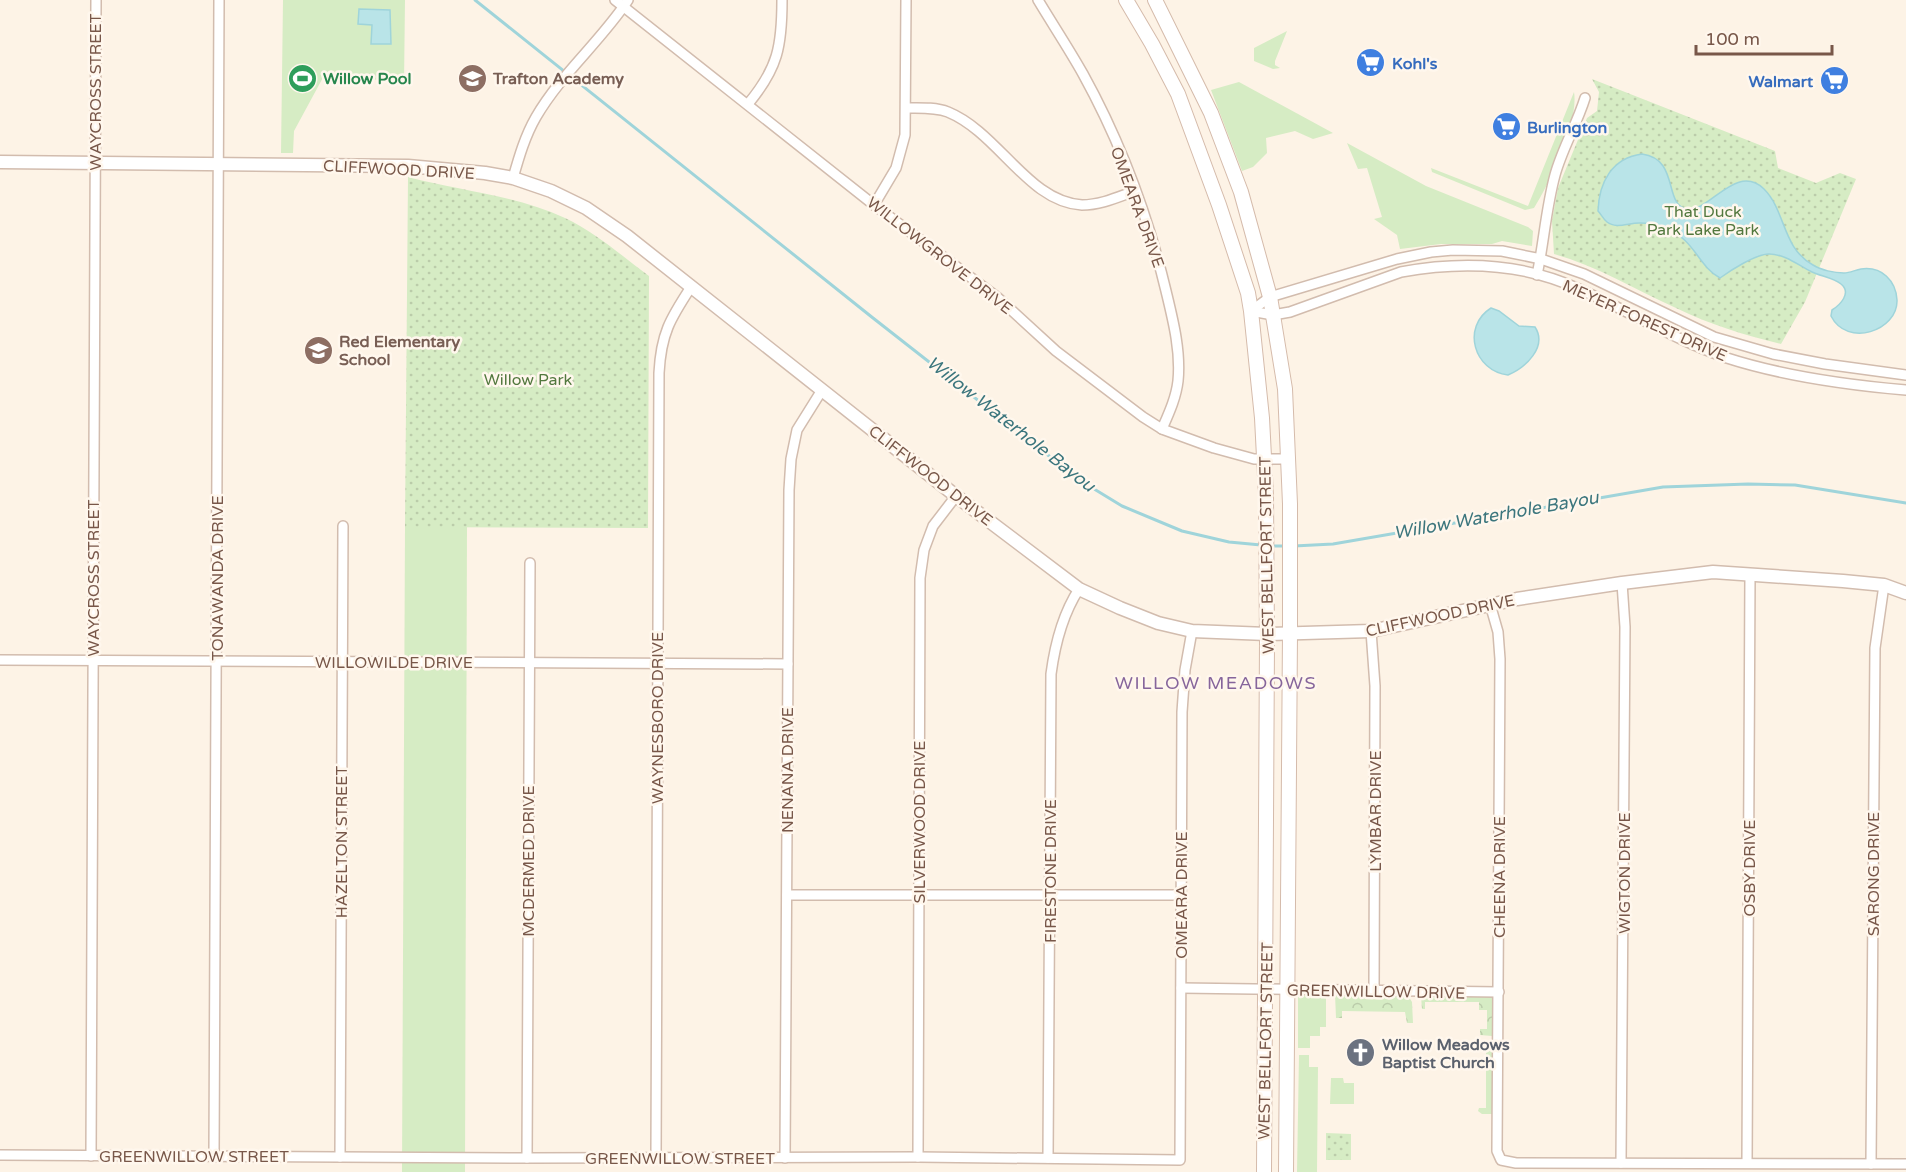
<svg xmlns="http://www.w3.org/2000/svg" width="1906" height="1172" viewBox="0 0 1906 1172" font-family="'Varela Round',sans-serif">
	<defs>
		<pattern id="forest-crowns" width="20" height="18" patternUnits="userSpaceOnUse" patternTransform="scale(1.5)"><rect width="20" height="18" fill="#d6ecc4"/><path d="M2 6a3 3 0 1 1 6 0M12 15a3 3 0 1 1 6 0" fill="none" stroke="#bca"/></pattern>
		<pattern id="park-dots" width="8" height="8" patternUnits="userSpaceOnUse" patternTransform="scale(1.5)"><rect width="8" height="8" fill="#d6ecc4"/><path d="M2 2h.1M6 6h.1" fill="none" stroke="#bca" stroke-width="1.8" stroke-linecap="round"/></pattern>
	</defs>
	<rect width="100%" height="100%" fill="#fdf3e6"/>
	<g fill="#d6ecc4">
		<polygon points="283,0 405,0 404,84 326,72 294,131 293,153 281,153"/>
		<polygon points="1287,31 1275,61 1275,65 1280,68 1273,69 1254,61 1254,48"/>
		<polygon points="1239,82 1333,133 1313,139 1295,131 1266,138 1267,153 1253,167 1242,171 1211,90"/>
		<path d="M1574 92C1579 121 1550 183 1534 208L1525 210 1432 172 1431 168 1528 206Z"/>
		<polygon points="1347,143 1426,186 1528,227 1533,231 1532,246 1502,241 1492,244 1441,244 1400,249 1397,235 1374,219 1382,217 1367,168 1358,169"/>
		<polygon points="405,527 467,527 465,1172 402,1172"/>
		<polygon points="1301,993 1326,994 1326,1027 1320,1027 1320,1036 1310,1036 1310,1048 1298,1048 1298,996"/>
		<polygon points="1494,1044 1493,1114 1482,1114 1478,1111 1479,1108 1486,1108 1486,1050 1479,1050 1480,1046"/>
		<polygon points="1299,1055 1309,1055 1309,1067 1318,1067 1317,1172 1297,1172"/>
		<polygon points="1331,1078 1343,1078 1344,1083 1354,1083 1354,1104 1330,1104"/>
	</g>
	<g fill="url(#forest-crowns)">
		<polygon points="1423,993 1492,995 1494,999 1494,1034 1492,1036 1480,1035 1480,1029 1487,1029 1487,1010 1479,1010 1479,1002 1425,1002 1425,1009 1422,1009 1421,996"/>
		<polygon points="1335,994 1407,994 1412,1002 1413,1023 1407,1023 1405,1012 1342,1011 1342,1018 1336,1018"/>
	</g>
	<g fill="url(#park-dots)">
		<path d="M1592 79 1775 151 1778 168 1816 183 1840 173 1856 179 1805 302 1781 344C1744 335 1711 325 1676 308 1636 290 1597 266 1554 254L1552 221 1558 188 1587 118 1597 111 1599 92Z"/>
		<path d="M408 177C460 191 515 195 565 218 595 232 622 256 649 276L648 528 405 527Z"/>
		<polygon points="1326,1133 1351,1134 1351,1160 1326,1160"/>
	</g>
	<g fill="#b9e4e8" stroke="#9fd4da" stroke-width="1.5">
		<polygon points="359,9 390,10 391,44 371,44 372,25 358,24"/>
		<path d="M1642 154C1680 159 1663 205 1687 209 1709 213 1736 162 1764 189 1786 211 1782 248 1813 265 1821 270 1834 273 1844 273 1850 273 1855 270 1861 269 1882 266 1896 281 1897 300 1898 331 1847 348 1831 316L1832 310C1840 305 1852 293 1841 284 1834 278 1820 276 1812 272 1798 265 1785 254 1769 254 1756 254 1731 270 1720 278 1698 266 1695 240 1666 228 1658 225 1648 223 1639 223 1628 223 1616 229 1607 222 1603 219 1601 214 1598 211 1599 182 1612 158 1642 154Z"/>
		<path d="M1491 308 1499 311 1519 326 1535 327C1548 347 1525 368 1508 375 1474 371 1461 327 1491 308Z"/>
	</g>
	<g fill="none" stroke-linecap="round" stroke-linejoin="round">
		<g stroke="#9fd4da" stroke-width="3">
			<polyline points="475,0 873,318 1081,481 1122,506 1182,531 1229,542 1261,545"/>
			<polyline points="1270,546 1285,546"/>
			<polyline points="1294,546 1333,544 1663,487 1748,484 1795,485 1906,503"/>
		</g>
		<defs>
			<g id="minor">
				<polyline points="615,0 874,205 997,297 1056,351 1143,417 1162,429 1214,448 1254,459 1288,459"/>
				<path d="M1038 0C1053 25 1069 49 1083 74 1120 141 1148 216 1166 291 1173 320 1181 351 1178 381 1176 398 1169 413 1162 429"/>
				<path d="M748 104C778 68 782 46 782 0"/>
				<path d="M906 108C920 108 935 107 948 112 999 133 1028 202 1082 205 1101 205 1118 197 1135 191"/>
				<path d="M513 178C519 157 525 136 536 117 561 74 601 41 628 0"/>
				<polyline points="874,205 896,168 905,135 906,0"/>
				<path d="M1537 275C1544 242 1546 208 1555 175 1562 149 1577 124 1585 98"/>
				<polyline points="1251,311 1270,297 1397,259 1431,252 1453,250 1502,251 1541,259 1584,274 1714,337 1773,354 1825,364 1906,375"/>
				<path d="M1251 311 1273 315 1290 312 1401 272C1461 261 1523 263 1579 289 1629 311 1675 340 1727 358 1783 376 1848 385 1906 390"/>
				<polyline points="1490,604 1498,632 1500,659 1497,1151 1501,1160 1516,1163 1906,1164"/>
				<polyline points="1371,631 1375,686 1374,990"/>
				<polyline points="0,660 788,664"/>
				<polyline points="787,895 1181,895"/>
				<polyline points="1181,988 1499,992"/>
				<polyline points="0,1155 527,1158 918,1157 1180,1160 1182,712 1185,670 1192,631"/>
				<polyline points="91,1156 96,0"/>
				<polyline points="214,1157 219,0"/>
				<polyline points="340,1157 343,526"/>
				<path d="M656 1157 659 373C661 334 670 319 691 287"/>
				<polyline points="918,1157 920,578 924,550 933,526 956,496"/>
				<polyline points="527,1158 530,563"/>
				<polyline points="785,1158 789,490 791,459 797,430 822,390"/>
				<path d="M1048 1158 1051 674C1055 644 1062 615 1079 589"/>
				<polyline points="1621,1163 1625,627 1622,583"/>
				<polyline points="1747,1163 1750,574"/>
				<polyline points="1871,1164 1875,648 1884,585"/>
			</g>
			<polyline id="tertiary" points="0,162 408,166 485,173 513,178 551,191 586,208 627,236 956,496 1079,589 1120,608 1158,623 1192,631 1267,634 1371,631 1517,599 1622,583 1713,572 1843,581 1884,585 1906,593"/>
			<g id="secondary">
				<polyline points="1126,0 1152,44 1178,94 1219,205 1248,293 1251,311 1262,418 1266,496 1267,642 1264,1172"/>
				<polyline points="1155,0 1211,113 1241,192 1270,297 1285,389 1290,504 1290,633 1286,1172"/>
			</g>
		</defs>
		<use href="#minor" stroke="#d2bcae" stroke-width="12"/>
		<use href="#tertiary" stroke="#d2bcae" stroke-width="15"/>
		<use href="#secondary" stroke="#d5bbab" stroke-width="16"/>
		<use href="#minor" stroke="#fff" stroke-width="9"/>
		<use href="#tertiary" stroke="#fff" stroke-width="12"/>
		<use href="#secondary" stroke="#fff" stroke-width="14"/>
	</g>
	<defs>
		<symbol id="supermarket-disc" viewBox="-11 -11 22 22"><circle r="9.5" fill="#3f7fe0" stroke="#fff7ed"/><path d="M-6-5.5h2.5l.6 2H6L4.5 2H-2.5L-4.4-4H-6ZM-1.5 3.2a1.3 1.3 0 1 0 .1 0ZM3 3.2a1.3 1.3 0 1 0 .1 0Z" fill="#fff"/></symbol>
		<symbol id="stadium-disc" viewBox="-11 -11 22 22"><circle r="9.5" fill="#2e9e5b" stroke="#fff7ed"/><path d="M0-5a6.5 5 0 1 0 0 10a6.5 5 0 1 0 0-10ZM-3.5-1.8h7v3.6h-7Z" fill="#fff"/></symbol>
		<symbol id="school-disc" viewBox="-11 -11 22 22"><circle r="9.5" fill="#8d6e63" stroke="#fff7ed"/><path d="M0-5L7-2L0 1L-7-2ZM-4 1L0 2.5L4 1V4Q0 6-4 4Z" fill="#fff"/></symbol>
		<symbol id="church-disc" viewBox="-11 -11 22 22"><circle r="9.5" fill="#6b7280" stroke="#fff7ed"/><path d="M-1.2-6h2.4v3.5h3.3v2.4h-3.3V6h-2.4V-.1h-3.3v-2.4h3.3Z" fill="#fff"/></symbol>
	</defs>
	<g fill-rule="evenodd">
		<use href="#supermarket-disc" x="1354" y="46" width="33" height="33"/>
		<use href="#stadium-disc" x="286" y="62" width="33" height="33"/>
		<use href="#school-disc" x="456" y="62" width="33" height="33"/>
		<use href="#supermarket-disc" x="1818" y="64" width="33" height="33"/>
		<use href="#supermarket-disc" x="1490" y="110" width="33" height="33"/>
		<use href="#school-disc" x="302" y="334" width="33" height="33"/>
		<use href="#church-disc" x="1344" y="1036" width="33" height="33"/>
	</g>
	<g text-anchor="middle" stroke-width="5" stroke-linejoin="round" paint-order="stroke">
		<g font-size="16" font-weight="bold" fill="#366cbe" stroke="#fff7ed" text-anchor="start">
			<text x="1392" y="69">Kohl's</text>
			<text x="1813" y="87" text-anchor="end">Walmart</text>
			<text x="1527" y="133">Burlington</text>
		</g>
		<g font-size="16" font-weight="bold" fill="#27864d" stroke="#fff7ed" text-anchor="start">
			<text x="323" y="84">Willow Pool</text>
		</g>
		<g font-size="16" font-weight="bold" fill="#785e54" stroke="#fff7ed" text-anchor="start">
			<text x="493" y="84">Trafton Academy</text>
			<text x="339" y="347">Red Elementary<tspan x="339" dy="18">School</tspan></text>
		</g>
		<g font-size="16" fill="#785749" stroke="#fff7ed">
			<text transform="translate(95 92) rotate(-90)" y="6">WAYCROSS STREET</text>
			<text transform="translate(399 169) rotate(3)" y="6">CLIFFWOOD DRIVE</text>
			<text transform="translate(1138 207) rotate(70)" y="6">OMEARA DRIVE</text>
			<text transform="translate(940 255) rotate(38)" y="6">WILLOWGROVE DRIVE</text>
			<text transform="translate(1645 320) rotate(24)" y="6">MEYER FOREST DRIVE</text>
			<text transform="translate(931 475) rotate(38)" y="6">CLIFFWOOD DRIVE</text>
			<text transform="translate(1266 555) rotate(-91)" y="6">WEST BELLFORT STREET</text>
			<text transform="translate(93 578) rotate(-90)" y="6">WAYCROSS STREET</text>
			<text transform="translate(217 578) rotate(-90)" y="6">TONAWANDA DRIVE</text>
			<text transform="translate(1440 615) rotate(-12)" y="6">CLIFFWOOD DRIVE</text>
			<text x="394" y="668">WILLOWILDE DRIVE</text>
			<text transform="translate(657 718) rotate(-90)" y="6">WAYNESBORO DRIVE</text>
			<text transform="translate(787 770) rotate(-90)" y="6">NENANA DRIVE</text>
			<text transform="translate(1375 811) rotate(-90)" y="6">LYMBAR DRIVE</text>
			<text transform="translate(919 822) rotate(-90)" y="6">SILVERWOOD DRIVE</text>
			<text transform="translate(341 842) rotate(-90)" y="6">HAZELTON STREET</text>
			<text transform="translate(528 861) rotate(-90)" y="6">MCDERMED DRIVE</text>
			<text transform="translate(1749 868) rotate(-90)" y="6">OSBY DRIVE</text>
			<text transform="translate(1050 871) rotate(-90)" y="6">FIRESTONE DRIVE</text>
			<text transform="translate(1624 873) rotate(-90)" y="6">WIGTON DRIVE</text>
			<text transform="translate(1873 874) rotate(-90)" y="6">SARONG DRIVE</text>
			<text transform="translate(1499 877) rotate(-90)" y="6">CHEENA DRIVE</text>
			<text transform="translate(1181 895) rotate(-90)" y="6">OMEARA DRIVE</text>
			<text transform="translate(1376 991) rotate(1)" y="6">GREENWILLOW DRIVE</text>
			<text transform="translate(1265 1041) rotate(-89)" y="6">WEST BELLFORT STREET</text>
			<text x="194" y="1162">GREENWILLOW STREET</text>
			<text x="680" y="1164">GREENWILLOW STREET</text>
		</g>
		<g font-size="16" fill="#52783e" stroke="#fff7ed">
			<text x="1703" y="217">That Duck<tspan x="1703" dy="18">Park Lake Park</tspan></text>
			<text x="528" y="385">Willow Park</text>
		</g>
		<g font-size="16" font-weight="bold" fill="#5b616d" stroke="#fff7ed" text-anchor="start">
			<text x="1382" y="1050">Willow Meadows<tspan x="1382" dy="18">Baptist Church</tspan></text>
		</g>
		<g font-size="18" font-style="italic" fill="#3c767d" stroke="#fff7ed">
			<text transform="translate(1011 424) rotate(38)" y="6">Willow Waterhole Bayou</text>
			<text transform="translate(1496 515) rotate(-10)" y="6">Willow Waterhole Bayou</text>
		</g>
		<g font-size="18" letter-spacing="1.5" fill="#86659b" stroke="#fff7ed">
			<text x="1216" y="689">WILLOW MEADOWS</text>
		</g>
	</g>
	<path d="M1696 45v9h136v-9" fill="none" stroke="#785749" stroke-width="3"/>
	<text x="1705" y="45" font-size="18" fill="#785749" stroke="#fff7ed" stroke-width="4.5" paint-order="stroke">100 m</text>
</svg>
